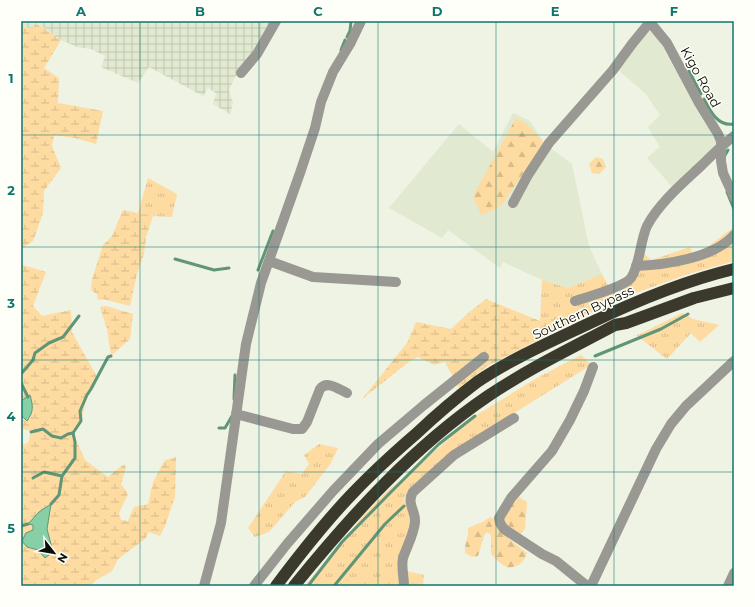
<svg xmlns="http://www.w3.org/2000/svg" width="755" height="607" viewBox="0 0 755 607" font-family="Montserrat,sans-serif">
	<defs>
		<pattern id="industrial-grid" width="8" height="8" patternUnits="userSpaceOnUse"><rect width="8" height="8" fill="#e2e9d1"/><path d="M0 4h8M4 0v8" fill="none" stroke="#c1c7b2"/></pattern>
		<pattern id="grass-tufts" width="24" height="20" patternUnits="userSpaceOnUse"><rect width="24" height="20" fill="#fddba1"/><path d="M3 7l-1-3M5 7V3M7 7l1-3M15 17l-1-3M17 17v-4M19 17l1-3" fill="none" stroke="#d8bb89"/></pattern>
		<pattern id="forest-firs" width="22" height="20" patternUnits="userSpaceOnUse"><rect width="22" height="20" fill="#fddba1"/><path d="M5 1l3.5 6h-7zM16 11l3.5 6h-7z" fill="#d8bb89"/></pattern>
		<pattern id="wetland-marsh" width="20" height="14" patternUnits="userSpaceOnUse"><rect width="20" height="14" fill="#fddba1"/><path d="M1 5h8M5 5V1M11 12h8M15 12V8" fill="none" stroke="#d8bb89"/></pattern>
	</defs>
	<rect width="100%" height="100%" fill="#eef3e3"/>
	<g fill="#e2e9d1">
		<polygon points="650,31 655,34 661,44 689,95 717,138 714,151 673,188 647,158 660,147 648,127 660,115 646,94 617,69 631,47"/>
		<polygon points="513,113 530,121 544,143 572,164 589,246 602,274 568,288 542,280 503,262 500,268 448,230 442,238 389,208 459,124 493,152"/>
	</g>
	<polygon fill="url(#industrial-grid)" points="21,21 271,21 262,40 238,71 229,90 233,103 230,115 227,112 213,104 216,93 208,88 203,96 149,67 138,83 101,67 105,56 91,49 77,47 61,40 37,23 33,29 21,26"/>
	<g fill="url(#grass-tufts)">
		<polygon points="148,178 177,194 172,217 153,216 138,213"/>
		<polygon points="734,227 734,261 688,274 616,300 540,321 542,280 568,288 602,274 615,298 635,273 642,253 652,260 690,247 694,257"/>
		<polygon points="682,313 693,319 719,325 700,342 691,333 667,359 636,335 640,334"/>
		<polygon points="581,355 591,365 460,447 413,485 404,499 412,520 406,556 406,571 424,575 423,586 304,586 333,554 361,518 388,490 404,478 475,416 535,379"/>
		<polygon points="319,444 338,448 331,463 305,497 295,502 269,532 255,537 248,528 286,471 302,474 309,464 304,455"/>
	</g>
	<g fill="url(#forest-firs)">
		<polygon points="516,118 527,124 544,143 503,203 496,209 481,215 473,196"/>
		<polygon points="596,157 603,159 606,167 599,174 592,173 589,164"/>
		<path d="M519 497 527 502 525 529 519 535 508 538 527 553C523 564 519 566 508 568L500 563 491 554V535L487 532 484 536 478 556 472 557 465 553C464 544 469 537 468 528 476 524 483 523 490 517L494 519Z"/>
	</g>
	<g fill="url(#wetland-marsh)" fill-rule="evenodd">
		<polygon points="36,23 61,40 44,68 59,78 58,103 103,111 96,144 75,138 54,135 52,146 61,168 44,191 43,213 33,241 21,249 21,26 32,29"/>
		<polygon points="123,210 153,216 146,237 144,254 137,274 130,306 103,299 98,300 97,294 91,290 92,279 103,245 112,236"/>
		<path d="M21 262 23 265 46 272 33 306 42 316 71 310 72 332 97 377 87 395 81 421 73 433 85 460 108 477 124 464 126 468 121 484 128 494 119 513 121 520 128 521 134 507 148 504 153 482 165 460 176 457 175 497 165 526 160 536 149 532 145 539 118 559 112 571 95 581 90 586H21V445L28 443 31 431 21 429V415L27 420 29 396 21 401ZM29 524 47 529 53 552 45 558 38 550 27 547 33 531V525Z"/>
		<polygon points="486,299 540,321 615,300 486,367 459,388 445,362 434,365 418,357 410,361 362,399 407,343 416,322 451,329 467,314"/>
		<polygon points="106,306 133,314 130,339 111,356 107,329 100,307"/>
	</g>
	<g fill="#86cfa7" stroke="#619577">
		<path d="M30 395C33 406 34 411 27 421L21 415V401Z"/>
		<polygon points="51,504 47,529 53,552 45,558 38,550 27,547 22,541 26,533 33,530 33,525 28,524 39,512"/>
	</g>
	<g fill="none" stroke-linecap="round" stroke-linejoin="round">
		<g stroke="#619577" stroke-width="3">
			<polyline points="347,37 350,31 351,21"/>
			<polyline points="341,50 345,40"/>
			<polyline points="689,71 701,94"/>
			<path d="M704 99C710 111 718 127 734 124"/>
			<polyline points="724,157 728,150"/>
			<polyline points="727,192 734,209"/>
			<polyline points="175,259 214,270 229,268"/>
			<polyline points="258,270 273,231"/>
			<polyline points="595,356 661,329 688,314"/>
			<polyline points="21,374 33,360 35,353 49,343 63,337 79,316"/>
			<polyline points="21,383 28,397"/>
			<polyline points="234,399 235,375"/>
			<polyline points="219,428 225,428 232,416"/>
			<polyline points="31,432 43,429 52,436 61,438 68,434 73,433 81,421 80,411 87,395 91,389 108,357 111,356"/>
			<polyline points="33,478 44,472 62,476"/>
			<polyline points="51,504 59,495 62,476 75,458 75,442 73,433"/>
			<polyline points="21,526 28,524"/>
			<polyline points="308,586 342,542 389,494 439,444 475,416"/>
			<polyline points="334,586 385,524 404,506"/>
		</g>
		<g stroke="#999892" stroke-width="10">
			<polyline points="649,21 667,43 699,103 718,134 721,141 721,161 723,173 734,197"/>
			<polyline points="241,73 257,54 276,21"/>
			<polyline points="513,203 528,175 549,143 613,70 632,44 650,22"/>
			<polyline points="269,261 313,277 396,282"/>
			<path d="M636 266C665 265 714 258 734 235"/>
			<path d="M575 301C587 297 624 287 631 278 640 265 640 241 647 226 659 203 684 182 702 165 713 154 722 145 734 136"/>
			<path d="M236 414 293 429H302L307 422 320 389C327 380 338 389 347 393"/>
			<polyline points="204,586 221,523 246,344 261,283 300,173 315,128 321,102 333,72 350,44 361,21"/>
			<polyline points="254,586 287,544 333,491 378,444 424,405 484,357"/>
			<path d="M404 586C404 577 401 566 403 558 407 546 414 534 415 522 416 511 406 503 413 492L454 455 514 418"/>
			<polyline points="587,586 556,561 542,554 504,529 500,523 499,518 511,498 552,451 570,420 584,391 593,367"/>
			<polyline points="591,586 656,449 671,424 686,406 734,361"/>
			<polyline points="728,586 734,573"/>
		</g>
		<g stroke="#3b392c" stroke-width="12">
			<path d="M276 586C300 554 325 522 353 493 373 472 395 452 417 433 436 415 456 398 477 382 511 359 552 341 590 323 636 301 684 281 734 269"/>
			<path d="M294 586C351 516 413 447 488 396 528 369 572 348 615 325L626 323 694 298 734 288"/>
		</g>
	</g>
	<path fill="none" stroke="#0f766e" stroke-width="1" stroke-opacity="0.55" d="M140 21V586M259 21V586M378 21V586M496 21V586M614 21V586M21 135H734M21 247H734M21 360H734M21 472H734"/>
	<g text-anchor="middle" stroke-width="3" stroke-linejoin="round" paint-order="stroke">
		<g font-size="13" fill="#0c0d08" stroke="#fdfff8">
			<text transform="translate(701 77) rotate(61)" y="5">Kigo Road</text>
			<text transform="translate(583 312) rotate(-25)" y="5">Southern Bypass</text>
		</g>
	</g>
	<rect width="755" height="607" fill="none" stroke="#fdfff8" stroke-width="44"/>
	<g transform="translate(54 553) rotate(121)" stroke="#fdfff8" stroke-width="3" paint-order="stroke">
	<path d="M0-3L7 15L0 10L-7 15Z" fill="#0c0d08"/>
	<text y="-6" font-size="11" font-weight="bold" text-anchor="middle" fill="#0c0d08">N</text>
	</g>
	<rect x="22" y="22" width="711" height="563" fill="none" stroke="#0f766e" stroke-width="1.5"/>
	<g font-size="13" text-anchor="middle" font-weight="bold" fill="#0f766e">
		<text x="81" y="16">A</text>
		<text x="200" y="16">B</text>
		<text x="318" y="16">C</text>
		<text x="437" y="16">D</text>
		<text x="555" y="16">E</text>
		<text x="674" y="16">F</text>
		<text x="11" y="83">1</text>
		<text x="11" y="195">2</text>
		<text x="11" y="308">3</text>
		<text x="11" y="421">4</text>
		<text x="11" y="533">5</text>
	</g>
</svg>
